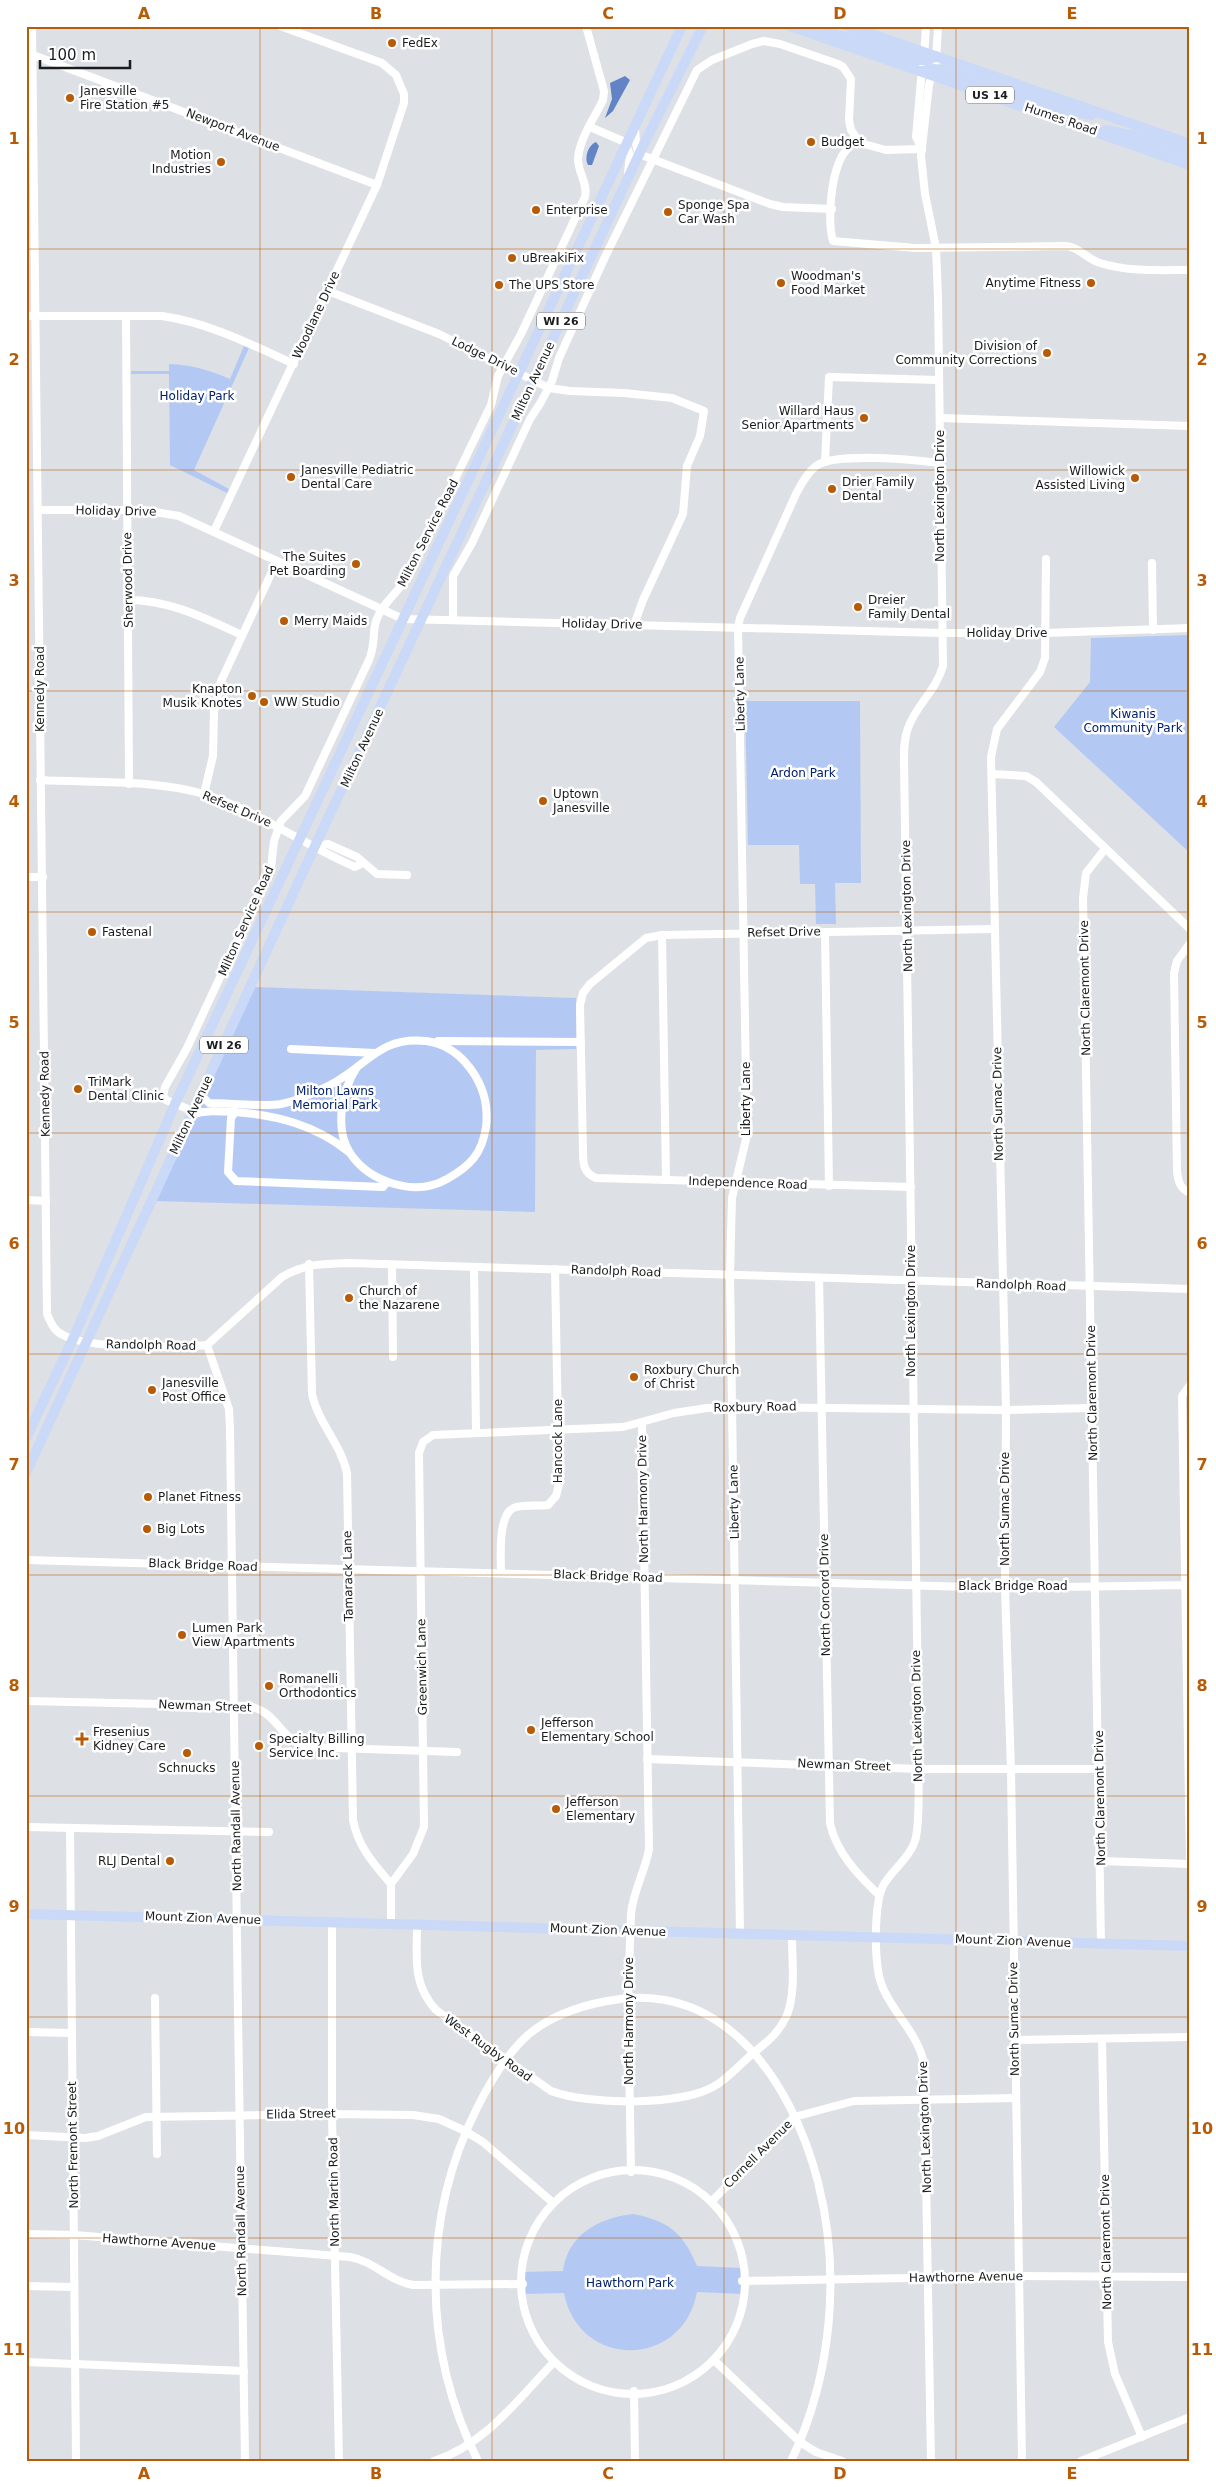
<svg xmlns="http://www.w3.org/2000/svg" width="1216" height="2487" viewBox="0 0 1216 2487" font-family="'DejaVu Sans',sans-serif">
	<rect width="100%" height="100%" fill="#dde0e5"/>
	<g fill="#b3c9f4">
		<path d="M244 346 249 348 194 470 229 489 227 493 170 465 169 374H131V371H169V364C192 365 209 370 230 379Z"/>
		<polygon points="1190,635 1190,853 1054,727 1090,682 1091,638"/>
		<polygon points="745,701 860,701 861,883 835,883 836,924 816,924 815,884 800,884 799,845 748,845"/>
		<polygon points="254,987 576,998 576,1049 536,1050 535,1212 155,1201"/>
		<path d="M633 2214C668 2221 683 2232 697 2266L742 2268V2294L697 2292C683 2369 579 2370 564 2293L524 2294 523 2272 563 2271C568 2234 599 2218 633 2214Z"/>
	</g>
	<g fill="#6284c7">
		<polygon points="625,76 630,80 613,111 605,118 612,99 610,83"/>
		<path d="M596 142 599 146 592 165H588C584 158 588 145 596 142Z"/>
	</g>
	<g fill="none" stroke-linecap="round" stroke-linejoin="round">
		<g stroke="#fff" stroke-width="8">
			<path d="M32 26 47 1314C51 1323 54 1331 63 1335 88 1349 177 1348 207 1345L282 1277C306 1263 323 1264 350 1263L1190 1289"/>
			<polyline points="33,55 377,185"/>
			<polyline points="924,57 926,26"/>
			<polyline points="590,127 625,142 630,155 628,173"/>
			<polyline points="635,128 636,144 639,154 770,204 783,207 832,209"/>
			<path d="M857 139C853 143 848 148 844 153 831 172 827 219 833 241L915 248 1066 246C1079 247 1087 259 1100 263 1128 272 1160 270 1190 270"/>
			<polyline points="922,149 916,137 922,68"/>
			<polyline points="328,291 439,334 549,388 570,391 624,393 672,398 704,411 700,436 687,466 683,514 643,600 634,625"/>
			<path d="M26 316H162C210 323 250 344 294 364"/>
			<polyline points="126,316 129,784"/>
			<polyline points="940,418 1190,426"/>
			<polyline points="825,462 829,377 939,380"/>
			<polyline points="38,510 143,510 179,516 403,619 941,633 1045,633 1190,628"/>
			<polyline points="214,531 377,185 404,103 404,94 396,75 382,63 280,26"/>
			<polyline points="1152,563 1153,630"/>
			<path d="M128 600C170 600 204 618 242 635"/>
			<polyline points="453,620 453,576 472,543 530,419 541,402 552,381 559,358 605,257 697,70 712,60 752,44 764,41 780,44 838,64 843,67 851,79 849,120 851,130 860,143 886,150 922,149"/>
			<polyline points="992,774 1026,776 1036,782 1190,929"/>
			<path d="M40 780C94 783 152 779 204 794 258 811 304 845 355 867L363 863"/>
			<polyline points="204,794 213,756 214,711 221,681 277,561"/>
			<polyline points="315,846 328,844 357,857 377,874 407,875"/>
			<polyline points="26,877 43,877"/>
			<polyline points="825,932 829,1186"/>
			<polyline points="662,935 666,1180"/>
			<path d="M1190 943 1177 961 1174 973 1177 1171C1178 1181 1180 1189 1190 1193"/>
			<polyline points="438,1041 581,1042"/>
			<polyline points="291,1049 375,1053"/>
			<path d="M201 1095 209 1103C229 1103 262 1107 281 1104 296 1101 316 1092 330 1085 367 1066 379 1036 426 1041 442 1043 454 1050 465 1062 482 1081 489 1102 486 1127 482 1154 470 1166 447 1179 416 1197 370 1183 350 1153 334 1128 342 1090 357 1067"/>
			<path d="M193 1111 166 1100 163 1096 165 1087 187 1048 271 868 274 841 281 821 305 796 369 660C376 643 372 634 376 621 382 603 399 592 408 576L491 405 498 376 521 334 585 197C588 183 578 173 578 159 579 139 595 117 603 100L604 91 586 26"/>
			<polyline points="235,1112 231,1118 228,1172 236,1181 383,1187 387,1182"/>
			<path d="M191 1115C206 1110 218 1111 234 1112 277 1115 315 1125 349 1152"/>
			<path d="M911 1187 596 1178C584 1173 583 1165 583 1153L580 1005 583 993 590 984 646 938 662 935 994 929"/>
			<polyline points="26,1200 46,1201"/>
			<path d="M309 1264 312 1394C318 1423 341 1444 347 1473L353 1820C358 1847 374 1864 391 1884"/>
			<polyline points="392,1265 393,1357"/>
			<polyline points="474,1267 476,1432"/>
			<path d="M819 1278 830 1823C836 1852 858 1875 879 1895"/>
			<path d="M207 1345 229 1409 230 1429C232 1773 241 2117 245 2461"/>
			<polyline points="1190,1385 1182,1396 1190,1859"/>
			<polyline points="26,1560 1005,1588 1190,1585"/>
			<path d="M501 1573C501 1557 497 1512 516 1507 526 1505 538 1506 548 1505L556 1496 559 1484 555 1269"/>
			<path d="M26 1701 248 1706C275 1710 280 1737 304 1747L457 1752"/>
			<polyline points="647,1759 919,1769 1100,1769"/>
			<polyline points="26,1827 269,1832"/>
			<polyline points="70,1828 76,2461"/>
			<polyline points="1100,1861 1190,1864"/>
			<polyline points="332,1922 332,2114 339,2461"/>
			<polyline points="391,1923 391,1884 413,1854 424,1827 419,1453 423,1442 433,1435 623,1427 674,1413 707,1408 732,1407 1006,1410 1092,1408"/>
			<path d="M417 1924C417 1958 412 1984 436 2010L551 2091C588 2105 684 2107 718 2084 730 2076 741 2064 752 2054 767 2042 779 2033 787 2015 796 1992 792 1960 792 1936"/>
			<path d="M740 1934 730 1275 732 1198 747 1135 738 627 740 618 796 494C801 484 807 473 816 466 836 452 914 460 940 463"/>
			<polyline points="1101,1944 1083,898 1086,873 1105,849"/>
			<polyline points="155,1998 157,2154"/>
			<polyline points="26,2032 72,2033"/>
			<polyline points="1102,2039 1108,2342 1115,2374 1142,2437"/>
			<polyline points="1015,2040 1190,2037"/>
			<polyline points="26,2135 85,2138 98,2136 146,2117 332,2114 413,2115 439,2119 465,2131 483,2142 551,2201"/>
			<circle cx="633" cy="2282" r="112"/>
			<path d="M631 2172 628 1997 631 1914C633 1891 645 1872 649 1849L642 1423"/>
			<polyline points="713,2200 794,2117 854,2101 1016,2098"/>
			<path d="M26 2234 74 2235 350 2257C374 2261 389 2281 413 2285L523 2284"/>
			<polyline points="742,2281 1018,2276 1190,2277"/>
			<polyline points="26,2286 73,2287"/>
			<polyline points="715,2361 800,2442 816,2452 842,2461"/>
			<polyline points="26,2362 244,2371"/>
			<polyline points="634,2391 635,2461"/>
			<path d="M434 2461C484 2445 517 2401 552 2364"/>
			<path d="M478 2461C422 2350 421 2219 477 2108 490 2082 506 2054 529 2034 551 2016 580 2006 607 2001 724 1978 792 2082 818 2182 841 2273 832 2376 791 2461"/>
			<path d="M931 2461 924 2064C918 2029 882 2005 878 1970 875 1950 874 1901 884 1884 894 1868 912 1856 916 1837 920 1816 918 1790 919 1769L904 760C904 749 904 739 908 728 916 705 936 691 943 666L938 296 936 248 925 194 921 156 929 85 936 61 938 26"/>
			<polyline points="1022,2461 1011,1770 1005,1588 1006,1410 991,757 997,729 1040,672 1045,658 1046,559"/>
			<polyline points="1081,2461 1190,2417"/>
		</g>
		<g stroke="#c9d9f7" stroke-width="10">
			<polyline points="790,26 1190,165"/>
			<polyline points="848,26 1190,144"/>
			<polyline points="822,32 856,39 917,60 929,60 936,56"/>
			<polyline points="922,71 934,69 944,70 1057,108 1092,115"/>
			<polyline points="1105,130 1136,136 1190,154"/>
			<polyline points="26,1438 73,1339 175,1104 682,26"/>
			<polyline points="26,1473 315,846 643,146 703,26"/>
			<polyline points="26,1914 1190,1946"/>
		</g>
	</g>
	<path fill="none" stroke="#b85b06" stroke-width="1" stroke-opacity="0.55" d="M260 26V2461M492 26V2461M724 26V2461M956 26V2461M26 249H1190M26 470H1190M26 691H1190M26 912H1190M26 1133H1190M26 1354H1190M26 1575H1190M26 1796H1190M26 2017H1190M26 2238H1190"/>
	<g fill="#b85b06" stroke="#fff" stroke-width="2">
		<circle cx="392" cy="43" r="5"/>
		<circle cx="70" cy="98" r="5"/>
		<circle cx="811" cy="142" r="5"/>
		<circle cx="221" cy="162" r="5"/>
		<circle cx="536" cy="210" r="5"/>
		<circle cx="668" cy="212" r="5"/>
		<circle cx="512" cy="258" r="5"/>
		<circle cx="781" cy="283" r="5"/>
		<circle cx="1091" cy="283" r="5"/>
		<circle cx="499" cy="285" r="5"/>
		<circle cx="1047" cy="353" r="5"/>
		<circle cx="864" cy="418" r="5"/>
		<circle cx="291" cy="477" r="5"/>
		<circle cx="1135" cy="478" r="5"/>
		<circle cx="832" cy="489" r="5"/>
		<circle cx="356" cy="564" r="5"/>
		<circle cx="858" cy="607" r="5"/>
		<circle cx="284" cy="621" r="5"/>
		<circle cx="252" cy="696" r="5"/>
		<circle cx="264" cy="702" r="5"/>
		<circle cx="543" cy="801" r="5"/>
		<circle cx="92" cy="932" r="5"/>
		<circle cx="78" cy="1089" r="5"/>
		<circle cx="349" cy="1298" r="5"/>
		<circle cx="634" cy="1377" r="5"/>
		<circle cx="152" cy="1390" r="5"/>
		<circle cx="148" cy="1497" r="5"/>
		<circle cx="147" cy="1529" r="5"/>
		<circle cx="182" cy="1635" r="5"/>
		<circle cx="269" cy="1686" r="5"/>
		<circle cx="531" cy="1730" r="5"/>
		<path d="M79.5 1731.5h5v5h5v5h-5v5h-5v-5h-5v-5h5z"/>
		<circle cx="259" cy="1746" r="5"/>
		<circle cx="187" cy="1753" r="5"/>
		<circle cx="556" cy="1809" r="5"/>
		<circle cx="170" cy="1861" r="5"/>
	</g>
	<g text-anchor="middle" stroke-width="5" stroke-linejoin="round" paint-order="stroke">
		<g fill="#fff" stroke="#5f6062" stroke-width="1">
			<rect x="966" y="86.5" width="48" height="17" rx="4"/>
			<rect x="537" y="312.5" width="48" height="17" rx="4"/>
			<rect x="200" y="1036.5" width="48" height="17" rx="4"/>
		</g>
		<g font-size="11" font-weight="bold" fill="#1b1c1e">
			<text x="990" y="99">US 14</text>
			<text x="561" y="325">WI 26</text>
			<text x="224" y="1049">WI 26</text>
		</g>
		<g font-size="12" fill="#1b1c1e" stroke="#fff" text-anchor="start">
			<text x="402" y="47">FedEx</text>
			<text x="80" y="95">Janesville<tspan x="80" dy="14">Fire Station #5</tspan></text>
			<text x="821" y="146">Budget</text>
			<text x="211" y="159" text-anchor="end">Motion<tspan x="211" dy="14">Industries</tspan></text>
			<text x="678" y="209">Sponge Spa<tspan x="678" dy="14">Car Wash</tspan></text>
			<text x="546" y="214">Enterprise</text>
			<text x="522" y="262">uBreakiFix</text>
			<text x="791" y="280">Woodman's<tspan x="791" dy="14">Food Market</tspan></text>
			<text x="1081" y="287" text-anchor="end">Anytime Fitness</text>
			<text x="509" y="289">The UPS Store</text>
			<text x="1037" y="350" text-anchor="end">Division of<tspan x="1037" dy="14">Community Corrections</tspan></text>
			<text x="854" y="415" text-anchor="end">Willard Haus<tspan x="854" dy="14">Senior Apartments</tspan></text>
			<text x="301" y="474">Janesville Pediatric<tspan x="301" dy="14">Dental Care</tspan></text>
			<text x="1125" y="475" text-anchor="end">Willowick<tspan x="1125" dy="14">Assisted Living</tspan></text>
			<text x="842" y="486">Drier Family<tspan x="842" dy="14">Dental</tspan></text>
			<text x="346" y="561" text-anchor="end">The Suites<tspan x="346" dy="14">Pet Boarding</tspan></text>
			<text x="868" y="604">Dreier<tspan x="868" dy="14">Family Dental</tspan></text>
			<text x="294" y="625">Merry Maids</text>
			<text x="242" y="693" text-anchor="end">Knapton<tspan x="242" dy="14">Musik Knotes</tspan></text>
			<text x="274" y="706">WW Studio</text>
			<text x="553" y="798">Uptown<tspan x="553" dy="14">Janesville</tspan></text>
			<text x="102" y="936">Fastenal</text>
			<text x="88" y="1086">TriMark<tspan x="88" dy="14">Dental Clinic</tspan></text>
			<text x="359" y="1295">Church of<tspan x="359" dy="14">the Nazarene</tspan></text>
			<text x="644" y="1374">Roxbury Church<tspan x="644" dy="14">of Christ</tspan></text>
			<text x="162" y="1387">Janesville<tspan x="162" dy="14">Post Office</tspan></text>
			<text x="158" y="1501">Planet Fitness</text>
			<text x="157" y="1533">Big Lots</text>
			<text x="192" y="1632">Lumen Park<tspan x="192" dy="14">View Apartments</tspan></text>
			<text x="279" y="1683">Romanelli<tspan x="279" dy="14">Orthodontics</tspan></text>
			<text x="541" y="1727">Jefferson<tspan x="541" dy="14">Elementary School</tspan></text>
			<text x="93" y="1736">Fresenius<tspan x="93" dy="14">Kidney Care</tspan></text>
			<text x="269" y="1743">Specialty Billing<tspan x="269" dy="14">Service Inc.</tspan></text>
			<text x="187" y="1772" text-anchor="middle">Schnucks</text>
			<text x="566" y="1806">Jefferson<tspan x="566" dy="14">Elementary</tspan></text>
			<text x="160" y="1865" text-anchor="end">RLJ Dental</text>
		</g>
		<g font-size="12" fill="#1b1c1e" stroke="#fff">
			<text transform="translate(1061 119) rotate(19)" y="4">Humes Road</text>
			<text transform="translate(233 130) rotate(21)" y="4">Newport Avenue</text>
			<text transform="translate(316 315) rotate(-65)" y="4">Woodlane Drive</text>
			<text transform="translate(485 356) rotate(26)" y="4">Lodge Drive</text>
			<text transform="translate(533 381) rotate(-65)" y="4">Milton Avenue</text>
			<text transform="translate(940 496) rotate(-90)" y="4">North Lexington Drive</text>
			<text transform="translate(116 511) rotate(1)" y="4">Holiday Drive</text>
			<text transform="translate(428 533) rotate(-63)" y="4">Milton Service Road</text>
			<text transform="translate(128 580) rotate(-91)" y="4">Sherwood Drive</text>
			<text transform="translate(602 624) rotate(1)" y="4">Holiday Drive</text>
			<text x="1007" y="637">Holiday Drive</text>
			<text transform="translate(40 689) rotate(-90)" y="4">Kennedy Road</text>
			<text transform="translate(740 694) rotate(-91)" y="4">Liberty Lane</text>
			<text transform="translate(362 748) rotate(-65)" y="4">Milton Avenue</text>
			<text transform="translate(237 809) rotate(23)" y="4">Refset Drive</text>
			<text transform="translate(907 906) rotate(-91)" y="4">North Lexington Drive</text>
			<text transform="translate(246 921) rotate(-66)" y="4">Milton Service Road</text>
			<text transform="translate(784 932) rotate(-1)" y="4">Refset Drive</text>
			<text transform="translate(1085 988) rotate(-91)" y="4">North Claremont Drive</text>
			<text transform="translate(45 1094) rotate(-91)" y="4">Kennedy Road</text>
			<text transform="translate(746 1099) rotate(-90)" y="4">Liberty Lane</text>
			<text transform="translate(998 1104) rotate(-91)" y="4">North Sumac Drive</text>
			<text transform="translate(191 1115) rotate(-65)" y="4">Milton Avenue</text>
			<text transform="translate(748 1183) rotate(2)" y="4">Independence Road</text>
			<text transform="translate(616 1271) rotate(2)" y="4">Randolph Road</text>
			<text transform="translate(1021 1285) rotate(2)" y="4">Randolph Road</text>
			<text transform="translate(911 1311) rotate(-90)" y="4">North Lexington Drive</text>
			<text transform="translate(151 1345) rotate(1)" y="4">Randolph Road</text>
			<text transform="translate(1092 1393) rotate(-91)" y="4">North Claremont Drive</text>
			<text transform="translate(755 1407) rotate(-1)" y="4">Roxbury Road</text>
			<text transform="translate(558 1441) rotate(-90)" y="4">Hancock Lane</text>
			<text transform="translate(643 1499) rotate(-91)" y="4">North Harmony Drive</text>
			<text transform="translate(734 1502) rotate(-91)" y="4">Liberty Lane</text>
			<text transform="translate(1005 1509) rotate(-90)" y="4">North Sumac Drive</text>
			<text transform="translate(203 1565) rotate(2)" y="4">Black Bridge Road</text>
			<text transform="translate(348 1576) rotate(-91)" y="4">Tamarack Lane</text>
			<text transform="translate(608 1576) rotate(2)" y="4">Black Bridge Road</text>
			<text x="1013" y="1590">Black Bridge Road</text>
			<text transform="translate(825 1595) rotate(-91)" y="4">North Concord Drive</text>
			<text transform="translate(422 1667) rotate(-91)" y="4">Greenwich Lane</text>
			<text transform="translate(205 1706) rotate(2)" y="4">Newman Street</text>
			<text transform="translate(917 1716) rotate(-91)" y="4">North Lexington Drive</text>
			<text transform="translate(844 1765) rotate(2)" y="4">Newman Street</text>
			<text transform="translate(1100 1798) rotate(-91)" y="4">North Claremont Drive</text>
			<text transform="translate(236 1826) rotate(-91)" y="4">North Randall Avenue</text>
			<text transform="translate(203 1918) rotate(2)" y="4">Mount Zion Avenue</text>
			<text transform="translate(608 1930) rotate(2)" y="4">Mount Zion Avenue</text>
			<text transform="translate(1013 1941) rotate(2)" y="4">Mount Zion Avenue</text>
			<text transform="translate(1014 2019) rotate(-91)" y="4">North Sumac Drive</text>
			<text transform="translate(629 2021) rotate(-90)" y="4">North Harmony Drive</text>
			<text transform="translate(488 2048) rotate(36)" y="4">West Rugby Road</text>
			<text transform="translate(301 2114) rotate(-1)" y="4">Elida Street</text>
			<text transform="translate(925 2127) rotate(-92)" y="4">North Lexington Drive</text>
			<text transform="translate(73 2145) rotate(-91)" y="4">North Fremont Street</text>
			<text transform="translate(758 2154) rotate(-45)" y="4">Cornell Avenue</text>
			<text transform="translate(334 2192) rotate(-91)" y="4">North Martin Road</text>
			<text transform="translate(241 2231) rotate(-91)" y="4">North Randall Avenue</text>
			<text transform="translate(159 2242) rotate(4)" y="4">Hawthorne Avenue</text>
			<text transform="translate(1106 2242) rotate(-91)" y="4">North Claremont Drive</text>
			<text transform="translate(966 2277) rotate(-1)" y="4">Hawthorne Avenue</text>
		</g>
		<g font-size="12" fill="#01206e" stroke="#fff">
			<text x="197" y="400">Holiday Park</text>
			<text x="1133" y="718">Kiwanis<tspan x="1133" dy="14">Community Park</tspan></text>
			<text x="803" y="777">Ardon Park</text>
			<text x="335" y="1095">Milton Lawns<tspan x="335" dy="14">Memorial Park</tspan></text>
			<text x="630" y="2287">Hawthorn Park</text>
		</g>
	</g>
	<rect width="1216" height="2487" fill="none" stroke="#ffffff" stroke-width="55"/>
	<path d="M40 60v8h90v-8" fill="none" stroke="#1b1c1e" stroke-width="2.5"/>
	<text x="48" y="60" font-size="15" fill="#1b1c1e" stroke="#ffffff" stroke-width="4" paint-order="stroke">100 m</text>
	<rect x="28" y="28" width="1160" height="2432" fill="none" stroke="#b85b06" stroke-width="2"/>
	<g font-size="16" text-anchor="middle" font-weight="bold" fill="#b85b06">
		<text x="144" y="19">A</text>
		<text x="376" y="19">B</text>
		<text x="608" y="19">C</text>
		<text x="840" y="19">D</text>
		<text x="1072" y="19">E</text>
		<text x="14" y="144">1</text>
		<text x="1202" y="144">1</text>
		<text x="14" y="365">2</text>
		<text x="1202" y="365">2</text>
		<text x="14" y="586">3</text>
		<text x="1202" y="586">3</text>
		<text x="14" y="807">4</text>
		<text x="1202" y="807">4</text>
		<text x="14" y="1028">5</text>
		<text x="1202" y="1028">5</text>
		<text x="14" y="1249">6</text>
		<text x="1202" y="1249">6</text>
		<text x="14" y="1470">7</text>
		<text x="1202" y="1470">7</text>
		<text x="14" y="1691">8</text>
		<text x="1202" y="1691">8</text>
		<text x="14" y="1912">9</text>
		<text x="1202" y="1912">9</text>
		<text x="14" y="2134">10</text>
		<text x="1202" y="2134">10</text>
		<text x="14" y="2355">11</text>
		<text x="1202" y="2355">11</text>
		<text x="144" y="2479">A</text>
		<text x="376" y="2479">B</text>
		<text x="608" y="2479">C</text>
		<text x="840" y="2479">D</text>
		<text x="1072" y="2479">E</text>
	</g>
</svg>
